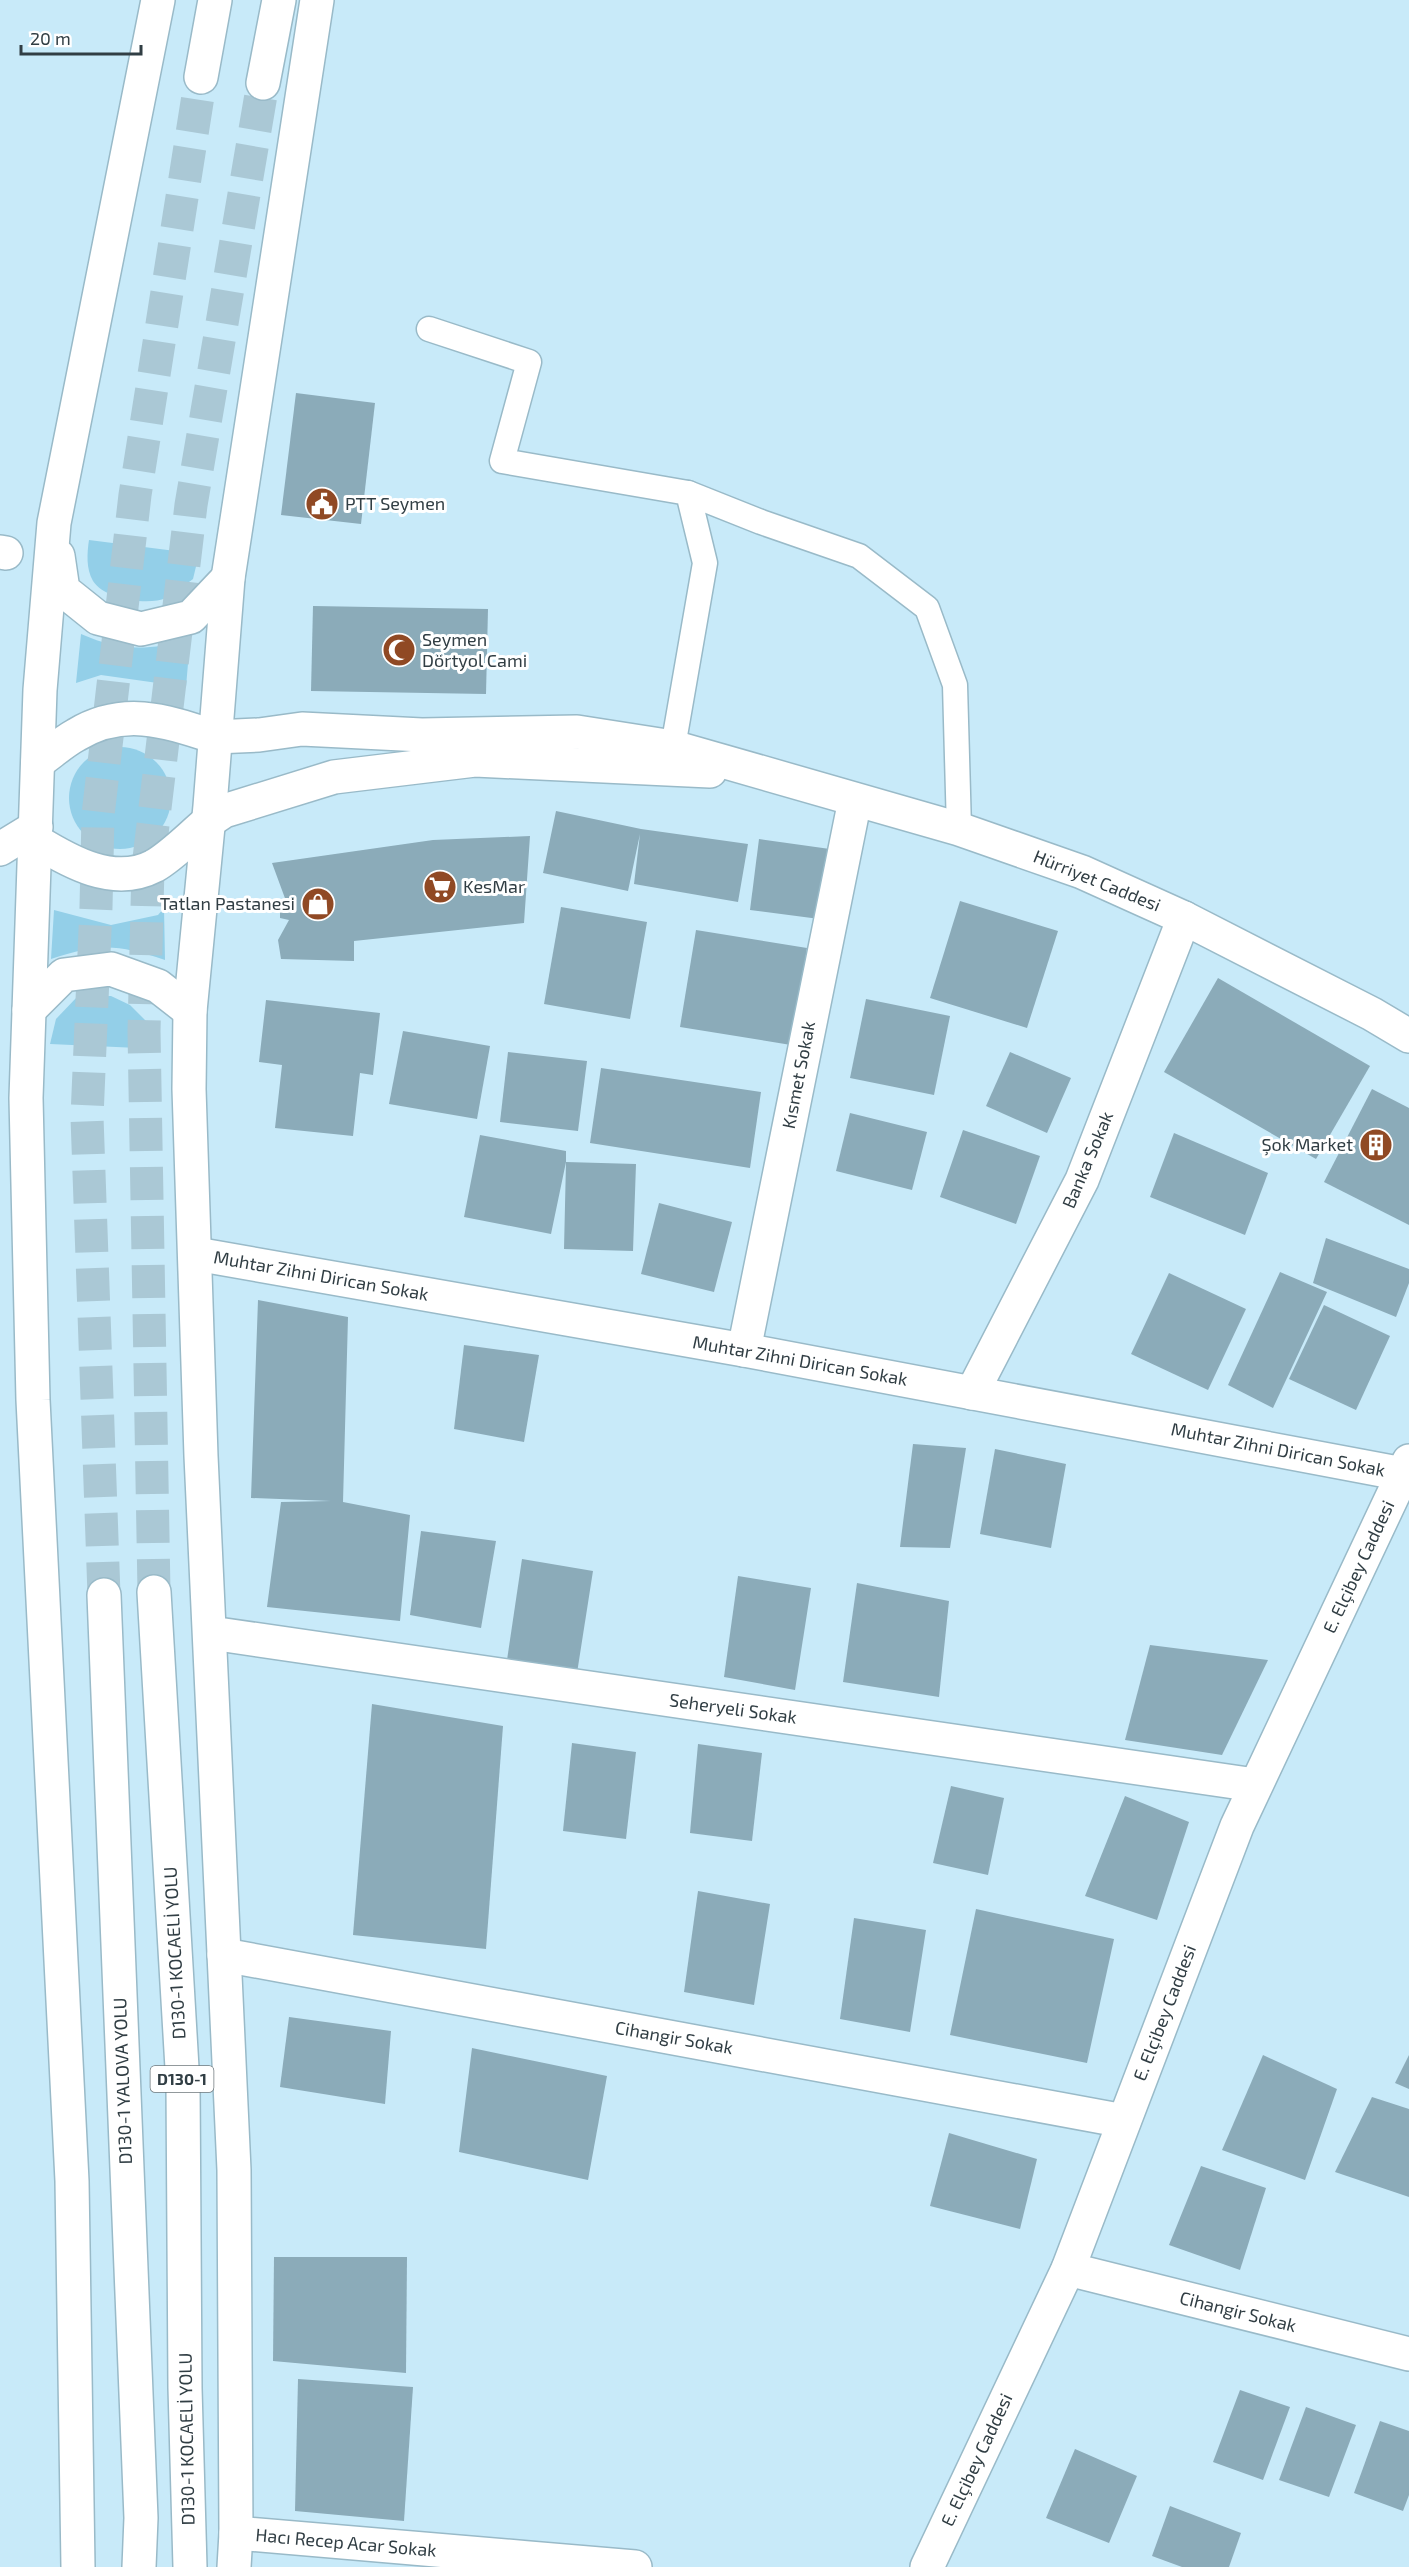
<svg xmlns="http://www.w3.org/2000/svg" width="1409" height="2567" viewBox="0 0 1409 2567" font-family="'Exo 2',sans-serif">
	<rect width="100%" height="100%" fill="#c8eaf9"/>
	<g fill="#93cfe8">
		<path d="M89 540 199 554 193 579C185 585 176 593 166 598 148 606 104 599 93 581 86 569 87 553 89 540Z"/>
		<path d="M81 634C122 652 147 650 190 640L186 687 101 675 76 683Z"/>
		<circle cx="120" cy="798" r="51"/>
		<path d="M164 908 165 960C117 944 99 943 51 959L54 910 111 925 158 915Z"/>
		<polygon points="78,996 111,996 130,1005 156,1031 160,1049 50,1044 56,1019"/>
	</g>
	<g fill="#8babb9">
		<polygon points="296,393 375,403 361,524 281,515"/>
		<polygon points="313,606 488,609 486,694 311,691"/>
		<polygon points="556,811 641,829 748,844 738,902 634,884 640,834 628,891 543,873"/>
		<polygon points="530,836 524,923 354,941 354,961 281,959 278,940 289,920 280,918 280,907 286,901 272,863 433,840"/>
		<polygon points="759,839 837,850 827,920 750,910"/>
		<polygon points="960,901 1058,931 1027,1028 930,998"/>
		<polygon points="561,907 647,922 630,1019 544,1004"/>
		<polygon points="696,930 807,948 791,1045 680,1027"/>
		<polygon points="1218,978 1370,1066 1316,1159 1164,1072"/>
		<polygon points="866,999 950,1016 934,1095 850,1078"/>
		<polygon points="266,1000 380,1013 373,1075 360,1073 353,1136 275,1128 282,1065 259,1062"/>
		<polygon points="403,1031 490,1046 477,1119 389,1104"/>
		<polygon points="508,1052 587,1061 578,1131 500,1122"/>
		<polygon points="1010,1052 1071,1078 1047,1133 986,1106"/>
		<polygon points="601,1068 761,1092 750,1168 590,1143"/>
		<polygon points="1372,1089 1409,1108 1409,1225 1324,1182"/>
		<polygon points="850,1113 927,1132 912,1190 836,1171"/>
		<polygon points="963,1130 1040,1156 1016,1224 940,1197"/>
		<polygon points="1174,1133 1268,1173 1245,1235 1150,1197"/>
		<polygon points="480,1135 566,1151 566,1162 636,1164 633,1251 564,1249 566,1162 551,1234 464,1217"/>
		<polygon points="659,1203 732,1222 714,1292 641,1274"/>
		<polygon points="1326,1238 1409,1269 1409,1283 1396,1317 1313,1283"/>
		<polygon points="1280,1272 1327,1292 1273,1408 1228,1385"/>
		<polygon points="1169,1273 1246,1309 1208,1390 1131,1354"/>
		<polygon points="258,1300 348,1317 343,1502 410,1515 400,1621 267,1607 281,1502 331,1501 251,1498"/>
		<polygon points="1324,1305 1390,1336 1356,1410 1289,1379"/>
		<polygon points="464,1345 539,1355 524,1442 454,1429"/>
		<polygon points="913,1444 966,1448 950,1548 900,1547"/>
		<polygon points="995,1449 1066,1464 1051,1548 980,1534"/>
		<polygon points="421,1531 496,1541 481,1628 410,1615"/>
		<polygon points="522,1559 593,1571 577,1673 507,1660"/>
		<polygon points="738,1576 811,1588 795,1690 724,1677"/>
		<polygon points="857,1583 949,1601 939,1697 843,1682"/>
		<polygon points="1150,1645 1268,1660 1222,1755 1125,1740"/>
		<polygon points="372,1704 503,1726 486,1949 353,1935"/>
		<polygon points="572,1743 636,1752 626,1839 563,1831"/>
		<polygon points="698,1744 762,1753 752,1841 690,1833"/>
		<polygon points="951,1786 1004,1798 988,1875 933,1863"/>
		<polygon points="1125,1796 1189,1822 1157,1920 1085,1896"/>
		<polygon points="698,1891 770,1904 754,2005 684,1992"/>
		<polygon points="976,1909 1114,1939 1087,2063 950,2035"/>
		<polygon points="854,1918 926,1930 910,2032 840,2019"/>
		<polygon points="289,2017 391,2031 385,2104 280,2087"/>
		<polygon points="472,2048 607,2076 588,2180 459,2152"/>
		<polygon points="1263,2055 1337,2089 1305,2180 1222,2150"/>
		<polygon points="1409,2055 1409,2089 1395,2083"/>
		<polygon points="1372,2097 1409,2109 1409,2197 1335,2172"/>
		<polygon points="949,2133 1037,2159 1020,2229 930,2206"/>
		<polygon points="1201,2166 1266,2188 1240,2270 1169,2245"/>
		<polygon points="274,2257 407,2257 406,2373 273,2361"/>
		<polygon points="298,2379 413,2387 404,2521 295,2511"/>
		<polygon points="1240,2390 1290,2407 1263,2480 1213,2462"/>
		<polygon points="1306,2407 1356,2425 1329,2497 1279,2480"/>
		<polygon points="1380,2421 1409,2431 1409,2495 1403,2511 1354,2493"/>
		<polygon points="1075,2449 1137,2476 1109,2543 1046,2518"/>
		<polygon points="1170,2506 1241,2533 1229,2567 1182,2567 1152,2556"/>
	</g>
	<g fill="none" stroke-linecap="round" stroke-linejoin="round">
		<g stroke="#aac8d5" stroke-width="33" stroke-dasharray="33 16" stroke-linecap="butt">
			<polyline points="154,1592 144,1031 148,867 191,505 263,83"/>
			<polyline points="104,1595 87,1117 96,907 98,815 135,495 201,77"/>
		</g>
		<defs>
			<g id="lane">
				<polyline points="429,329 529,362 502,461 688,493 705,563 673,747"/>
				<polyline points="688,493 761,522 859,556 927,608 955,685 959,829"/>
			</g>
			<g id="street">
				<polyline points="0,552 6,553"/>
				<polyline points="0,849 36,827"/>
				<polyline points="196,1254 744,1350 1403,1474"/>
				<polyline points="744,1350 855,800"/>
				<polyline points="972,1393 1082,1180 1184,918"/>
				<polyline points="211,1633 1255,1785"/>
				<polyline points="224,1955 1124,2121"/>
				<polyline points="1068,2269 1409,2354"/>
				<polyline points="236,2533 635,2567"/>
				<polyline points="927,2567 1068,2269 1237,1826 1409,1461"/>
			</g>
			<g id="secondary">
				<polyline points="215,737 259,735 302,729 422,735 577,732 673,747 959,829 1082,872 1184,918 1372,1014 1409,1036"/>
				<polyline points="209,821 224,811 334,777 475,760 710,771"/>
			</g>
			<g id="highway">
				<polyline points="201,77 215,0"/>
				<polyline points="263,83 279,0"/>
				<polyline points="58,556 63,590 98,618 141,629 191,617 228,578"/>
				<path d="M38 762C51 753 63 742 76 735 124 706 166 721 215 737"/>
				<path d="M36 841C70 862 114 887 154 866 172 856 192 835 209 821"/>
				<polyline points="29,1010 64,975 111,969 158,986 190,1011"/>
				<polyline points="154,1592 183,2085 185,2388 190,2567"/>
				<polyline points="104,1595 141,2518 139,2567"/>
				<polyline points="78,2567 72,2181 33,1400 26,1098 32,924 40,690 54,523 158,0"/>
				<polyline points="234,2567 236,2533 234,2170 201,1456 189,1089 190,1011 210,806 228,578 317,0"/>
			</g>
		</defs>
		<use href="#lane" stroke="#99bac8" stroke-width="27"/>
		<use href="#street" stroke="#99bac8" stroke-width="36"/>
		<use href="#secondary" stroke="#99bac8" stroke-width="36"/>
		<use href="#highway" stroke="#99bac8" stroke-width="36"/>
		<use href="#lane" stroke="#fff" stroke-width="24"/>
		<use href="#street" stroke="#fff" stroke-width="33"/>
		<use href="#secondary" stroke="#fff" stroke-width="33"/>
		<use href="#highway" stroke="#fff" stroke-width="33"/>
	</g>
	<defs>
		<symbol id="civic-disc" viewBox="-11 -11 22 22"><circle r="9.5" fill="#904924" stroke="#fff"/><path d="M-.6-6.5H3V-4.5H.6V-3L4-1V1h2V6H-6V1h2V-1L-.6-3ZM-1.2 2.5V6h2.4V2.5Z" fill="#fff"/></symbol>
		<symbol id="mosque-disc" viewBox="-11 -11 22 22"><circle r="9.5" fill="#904924" stroke="#fff"/><path d="M3.5-4.9A6 6 0 1 0 3.5 4.9A5 5 0 1 1 3.5-4.9Z" fill="#fff"/></symbol>
		<symbol id="supermarket-disc" viewBox="-11 -11 22 22"><circle r="9.5" fill="#904924" stroke="#fff"/><path d="M-6-5.5h2.5l.6 2H6L4.5 2H-2.5L-4.4-4H-6ZM-1.5 3.2a1.3 1.3 0 1 0 .1 0ZM3 3.2a1.3 1.3 0 1 0 .1 0Z" fill="#fff"/></symbol>
		<symbol id="shop-disc" viewBox="-11 -11 22 22"><circle r="9.5" fill="#904924" stroke="#fff"/><path d="M-5-2.5h2.3a2.7 3.5 0 0 1 5.4 0H5L5.5 6h-11ZM-1.5-2.5h3a1.5 2.3 0 0 0-3 0Z" fill="#fff"/></symbol>
		<symbol id="building-disc" viewBox="-11 -11 22 22"><circle r="9.5" fill="#904924" stroke="#fff"/><path d="M-4-6H4V6H1V3H-1V6H-4ZM-2.5-4.3h1.7v1.8h-1.7ZM.8-4.3h1.7v1.8H.8ZM-2.5-1h1.7V.8h-1.7ZM.8-1h1.7V.8H.8Z" fill="#fff"/></symbol>
	</defs>
	<g fill-rule="evenodd">
		<use href="#civic-disc" x="303" y="485" width="38" height="38"/>
		<use href="#mosque-disc" x="380" y="631" width="38" height="38"/>
		<use href="#supermarket-disc" x="421" y="868" width="38" height="38"/>
		<use href="#shop-disc" x="299" y="885" width="38" height="38"/>
		<use href="#building-disc" x="1357" y="1126" width="38" height="38"/>
	</g>
	<g text-anchor="middle" stroke-width="6" stroke-linejoin="round" paint-order="stroke">
		<rect fill="#fff" stroke="#6f787c" stroke-width="1.5" x="150.5" y="2066" width="63" height="26" rx="4.5"/>
		<g font-size="16" font-weight="bold" fill="#313e44">
			<text x="182" y="2085">D130-1</text>
		</g>
		<g font-size="18" fill="#313e44" stroke="#fff" text-anchor="start">
			<text x="345" y="510">PTT Seymen</text>
			<text x="422" y="646">Seymen<tspan x="422" dy="21">Dörtyol Cami</tspan></text>
			<text x="463" y="893">KesMar</text>
			<text x="295" y="910" text-anchor="end">Tatlan Pastanesi</text>
			<text x="1353" y="1151" text-anchor="end">Şok Market</text>
		</g>
		<g font-size="18" fill="#313e44" stroke="#fff">
			<text transform="translate(1097 881) rotate(22)" y="6">Hürriyet Caddesi</text>
			<text transform="translate(799 1075) rotate(-79)" y="6">Kısmet Sokak</text>
			<text transform="translate(1088 1160) rotate(-67)" y="6">Banka Sokak</text>
			<text transform="translate(321 1276) rotate(10)" y="6">Muhtar Zihni Dirican Sokak</text>
			<text transform="translate(800 1361) rotate(10)" y="6">Muhtar Zihni Dirican Sokak</text>
			<text transform="translate(1278 1450) rotate(11)" y="6">Muhtar Zihni Dirican Sokak</text>
			<text transform="translate(1359 1567) rotate(-65)" y="6">E. Elçibey Caddesi</text>
			<text transform="translate(733 1709) rotate(8)" y="6">Seheryeli Sokak</text>
			<text transform="translate(175 1953) rotate(-93)" y="6">D130-1 KOCAELİ YOLU</text>
			<text transform="translate(1165 2013) rotate(-69)" y="6">E. Elçibey Caddesi</text>
			<text transform="translate(674 2038) rotate(10)" y="6">Cihangir Sokak</text>
			<text transform="translate(123 2081) rotate(-92)" y="6">D130-1 YALOVA YOLU</text>
			<text transform="translate(1238 2312) rotate(14)" y="6">Cihangir Sokak</text>
			<text transform="translate(187 2439) rotate(-91)" y="6">D130-1 KOCAELİ YOLU</text>
			<text transform="translate(977 2460) rotate(-65)" y="6">E. Elçibey Caddesi</text>
			<text transform="translate(346 2543) rotate(5)" y="6">Hacı Recep Acar Sokak</text>
		</g>
	</g>
	<path d="M21 45v9h120v-9" fill="none" stroke="#313e44" stroke-width="3"/>
	<text x="30" y="45" font-size="18" fill="#313e44" stroke="#ffffff" stroke-width="4.5" paint-order="stroke">20 m</text>
</svg>
